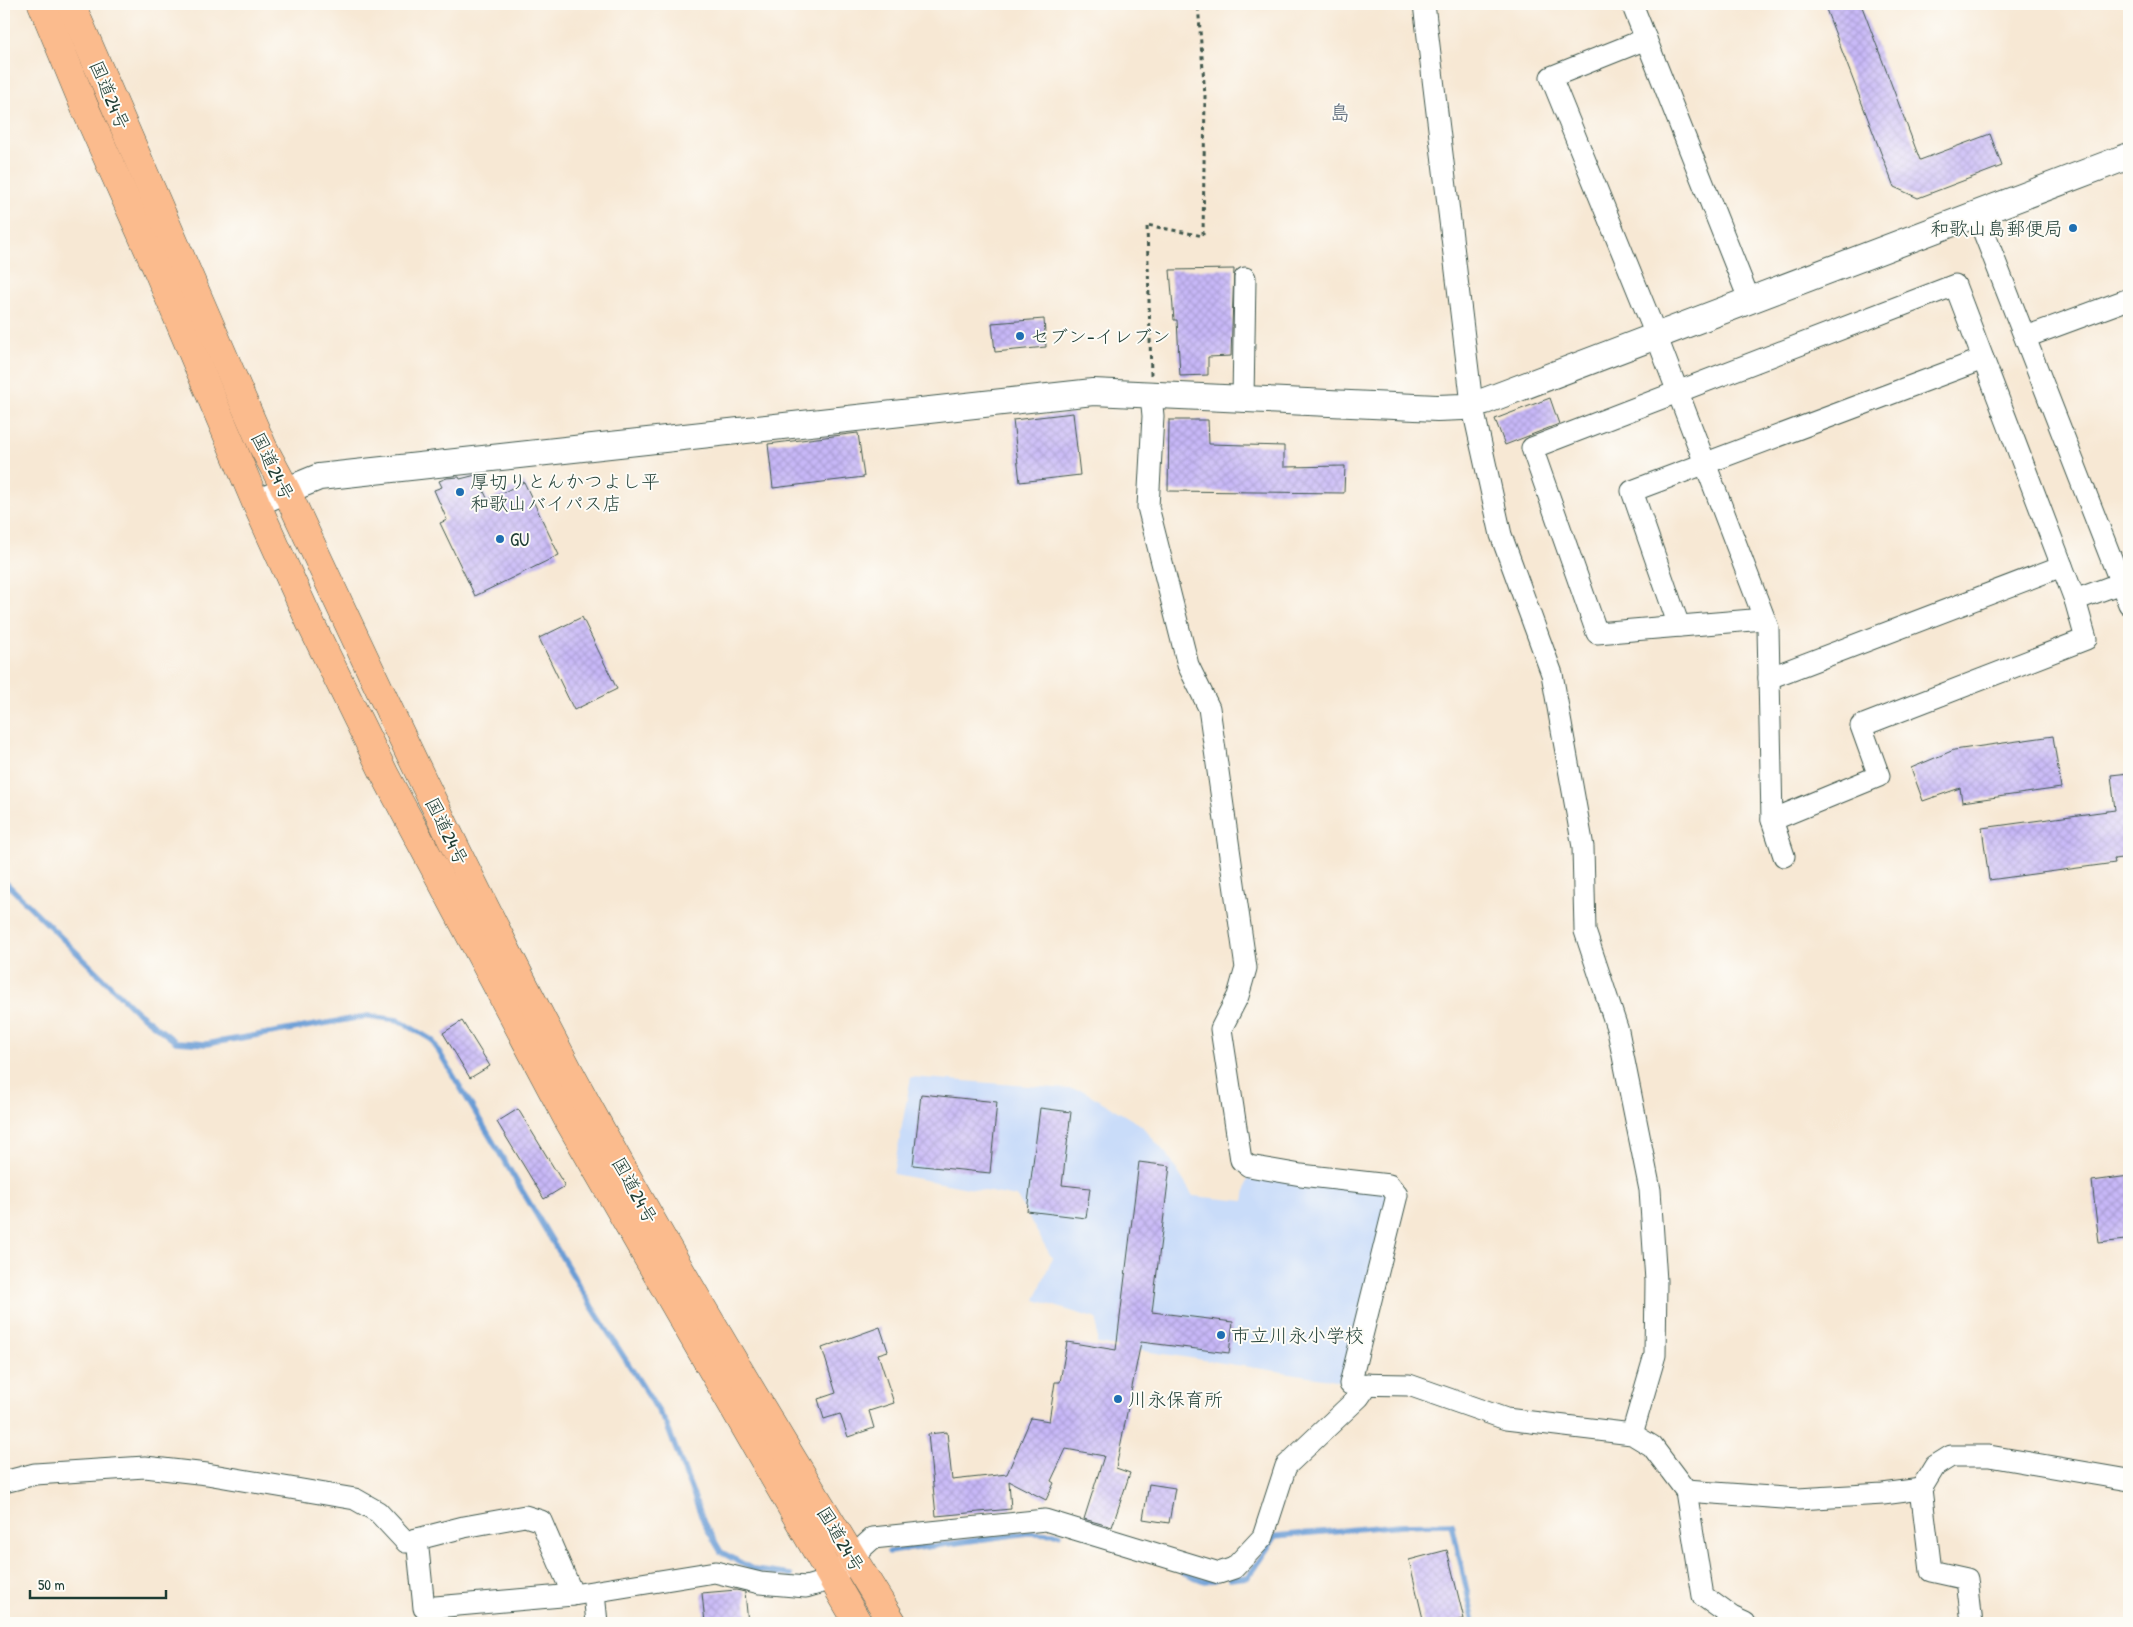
<svg xmlns="http://www.w3.org/2000/svg" width="2133" height="1627" viewBox="0 0 2133 1627" font-family="'Patrick Hand','Klee One',sans-serif">
	<defs>
		<pattern id="building-cross-hatch" width="8" height="8" patternUnits="userSpaceOnUse" patternTransform="scale(1.25)"><rect width="8" height="8" fill="#c7b7f7"/><path d="M0 0l8 8M0 8l8-8" fill="none" stroke="#aa9ed4"/></pattern>
	</defs>
	<rect width="100%" height="100%" fill="#fdfcf7"/>
	<filter id="ink" filterUnits="userSpaceOnUse"><feTurbulence type="fractalNoise" baseFrequency=".02" numOctaves="2"/><feDisplacementMap in="SourceGraphic" scale="10" xChannelSelector="R" yChannelSelector="G"/><feConvolveMatrix kernelMatrix="1 2 1 2 8 2 1 2 1" color-interpolation-filters="sRGB"/></filter>
	<filter id="wash" filterUnits="userSpaceOnUse"><feTurbulence type="fractalNoise" baseFrequency=".0096" numOctaves="4" result="noise"/><feDisplacementMap in="SourceGraphic" scale="20" xChannelSelector="R" yChannelSelector="G"/><feGaussianBlur stdDeviation="1.12" result="paint"/><feColorMatrix in="noise" values="0 0 0 0 0 0 0 0 0 0 0 0 0 0 0 0 0 1.4 0 .05"/><feComposite in="paint" operator="in"/></filter>
	<g filter="url(#wash)">
		<rect width="100%" height="100%" fill="#f7e8d4"/>
		<polygon fill="#c9dcf9" points="911,1077 1082,1090 1141,1125 1168,1156 1193,1196 1244,1201 1249,1173 1385,1191 1392,1199 1343,1381 1097,1344 1097,1319 1035,1300 1052,1258 1017,1197 893,1174"/>
		<g fill="none" stroke-linecap="round" stroke-linejoin="round">
			<g stroke="#699cd5" stroke-width="5.5">
				<polyline points="4,881 136,1011 176,1042 206,1044 368,1016 398,1020 432,1040 587,1299 666,1423 705,1525 721,1552 754,1570 791,1575"/>
				<polyline points="889,1552 1028,1533 1059,1534"/>
				<polyline points="1182,1572 1204,1581 1214,1580"/>
				<polyline points="1230,1579 1248,1577 1276,1536 1401,1525 1452,1524 1474,1623"/>
			</g>
		</g>
		<g id="blocks">
			<g fill="url(#building-cross-hatch)">
				<polygon points="1824,4 1861,4 1920,160 1990,134 2002,166 1918,198 1894,187"/>
				<polygon points="1234,269 1231,356 1208,357 1208,375 1180,376 1177,320 1174,320 1170,270"/>
				<polygon points="1044,319 1046,347 995,352 992,323"/>
				<polygon points="1550,398 1559,424 1505,445 1495,419"/>
				<polygon points="1073,413 1080,475 1020,482 1013,420"/>
				<polygon points="1169,420 1208,420 1209,444 1284,446 1284,467 1345,466 1344,493 1168,491"/>
				<polygon points="858,433 864,477 773,488 768,444"/>
				<polygon points="476,475 488,500 524,482 559,555 475,596 440,523 447,520 434,490 442,487 439,481 447,478 459,477 460,479"/>
				<polygon points="582,617 617,689 574,710 539,638"/>
				<polygon points="2053,736 2061,788 1962,802 1960,788 1923,801 1911,768 1954,750"/>
				<polygon points="2129,773 2129,857 2114,859 2115,863 1989,880 1982,828 2115,810 2111,775"/>
				<polygon points="462,1021 490,1066 470,1078 443,1033"/>
				<polygon points="921,1094 997,1102 990,1173 913,1165"/>
				<polygon points="1040,1108 1071,1112 1062,1185 1090,1188 1086,1218 1027,1211"/>
				<polygon points="518,1109 565,1186 544,1199 497,1122"/>
				<polygon points="1139,1162 1170,1166 1152,1312 1233,1322 1229,1353 1141,1342 1116,1468 1130,1473 1112,1527 1084,1519 1104,1456 1066,1449 1051,1481 1054,1483 1046,1500 1009,1481 1011,1509 936,1516 928,1434 947,1432 952,1480 1007,1474 1031,1418 1049,1421 1055,1382 1060,1382 1067,1342 1116,1350"/>
				<polygon points="2129,1176 2129,1236 2124,1236 2125,1240 2099,1243 2092,1181"/>
				<polygon points="880,1327 888,1351 878,1354 894,1403 869,1411 874,1428 848,1437 840,1414 824,1419 818,1399 836,1393 822,1348"/>
				<polygon points="1149,1484 1175,1488 1169,1523 1143,1519"/>
				<polygon points="1447,1550 1464,1619 1445,1623 1424,1623 1409,1560"/>
				<polygon points="736,1590 745,1592 748,1623 705,1623 702,1593"/>
			</g>
		</g>
	</g>
	<g filter="url(#ink)">
		<use href="#blocks" fill-opacity="0" stroke="#3f574c" stroke-width="1"/>
		<g fill="none" stroke-linecap="round" stroke-linejoin="round">
			<defs>
				<g id="minor">
					<polyline points="1424,4 1472,404 1501,535 1552,674 1583,847 1585,931 1618,1031 1650,1190 1656,1281 1655,1355 1632,1434"/>
					<polyline points="1632,4 1749,299"/>
					<polyline points="1646,39 1551,77 1656,335 1768,628 1772,820 1784,856"/>
					<polyline points="1977,215 2129,604"/>
					<polyline points="2026,337 2129,299"/>
					<polyline points="1151,395 1153,416 1148,507 1188,665 1209,708 1246,968 1238,996 1221,1029 1241,1160 1249,1166 1301,1175 1389,1185 1397,1195 1350,1384 1409,1385 1506,1419 1632,1434 1652,1446 1686,1491 1703,1596 1732,1617 1745,1623"/>
					<polyline points="1243,399 1245,278"/>
					<polyline points="1764,619 1597,633 1532,448 1955,285 2075,600"/>
					<polyline points="1679,626 1632,491 1983,359"/>
					<polyline points="1769,678 2062,566"/>
					<polyline points="1772,820 1879,776 1861,726 2086,639 2075,600 2129,580"/>
					<polyline points="4,1482 35,1474 145,1467 207,1474 355,1499 378,1512 406,1542 464,1527 525,1516 541,1521 573,1595 715,1572 760,1583 806,1587 833,1579 852,1557 873,1538 1045,1520 1219,1573 1234,1568 1263,1537 1286,1466 1359,1397 1368,1384"/>
					<polyline points="1686,1491 1798,1499 1883,1494 1921,1489"/>
					<polyline points="417,1539 424,1608 573,1595"/>
					<polyline points="594,1593 597,1623"/>
					<polyline points="1972,1623 1967,1579 1931,1571 1921,1489 1935,1466 1951,1456 1989,1456 2129,1480"/>
				</g>
				<polyline id="tertiary" points="256,503 319,477 1093,392 1437,408 1463,407 1485,401 2129,156"/>
				<g id="trunk">
					<polyline points="42,4 85,108 157,269 256,503 310,622 384,773 567,1118 858,1623"/>
					<path d="M71 4 263 447 286 490C377 685 468 881 569 1071 670 1259 781 1442 893 1623"/>
				</g>
			</defs>
			<use href="#minor" stroke="#3f574c" stroke-width="23"/>
			<use href="#tertiary" stroke="#3f574c" stroke-width="28"/>
			<use href="#trunk" stroke="#3f574c" stroke-width="29"/>
			<polyline stroke="#3f574c" stroke-width="3" stroke-dasharray="4 4" stroke-linecap="butt" points="1151,375 1147,225 1203,236 1205,96 1198,4"/>
			<use href="#minor" stroke="#fff" stroke-width="21"/>
			<use href="#tertiary" stroke="#fff" stroke-width="26"/>
			<use href="#trunk" stroke="#fbbb8d" stroke-width="28"/>
		</g>
	</g>
	<g fill="#1f6fb2" stroke="#fdfcf7" stroke-width="2">
		<circle cx="2073" cy="228" r="5"/>
		<circle cx="1020" cy="336" r="5"/>
		<circle cx="460" cy="492" r="5"/>
		<circle cx="500" cy="539" r="5"/>
		<circle cx="1221" cy="1335" r="5"/>
		<circle cx="1118" cy="1399" r="5"/>
	</g>
	<g text-anchor="middle" stroke-width="4" stroke-linejoin="round" paint-order="stroke">
		<g font-size="19" fill="#1f3d34" stroke="#fdfcf7">
			<text transform="translate(110 95) rotate(67)" y="7">国道24号</text>
			<text transform="translate(273 466) rotate(64)" y="7">国道24号</text>
			<text transform="translate(447 831) rotate(64)" y="7">国道24号</text>
			<text transform="translate(635 1190) rotate(61)" y="7">国道24号</text>
			<text transform="translate(841 1539) rotate(59)" y="7">国道24号</text>
		</g>
		<g font-size="19" fill="#1f3d34" stroke="#fdfcf7" text-anchor="start">
			<text x="2063" y="235" text-anchor="end">和歌山島郵便局</text>
			<text x="1030" y="343">セブン-イレブン</text>
			<text x="470" y="488">厚切りとんかつよし平<tspan x="470" dy="22">和歌山バイパス店</tspan></text>
			<text x="510" y="546">GU</text>
			<text x="1231" y="1342">市立川永小学校</text>
			<text x="1128" y="1406">川永保育所</text>
		</g>
		<g font-size="21" fill="#5a6878" stroke="#fdfcf7">
			<text x="1340" y="120">島</text>
		</g>
	</g>
	<rect width="2133" height="1627" fill="none" stroke="#fdfcf7" stroke-width="20"/>
	<path d="M30 1590v8h136v-8" fill="none" stroke="#1f3d34" stroke-width="2.5"/>
	<text x="38" y="1590" font-size="15" fill="#1f3d34" stroke="#fdfcf7" stroke-width="4" paint-order="stroke">50 m</text>
</svg>
